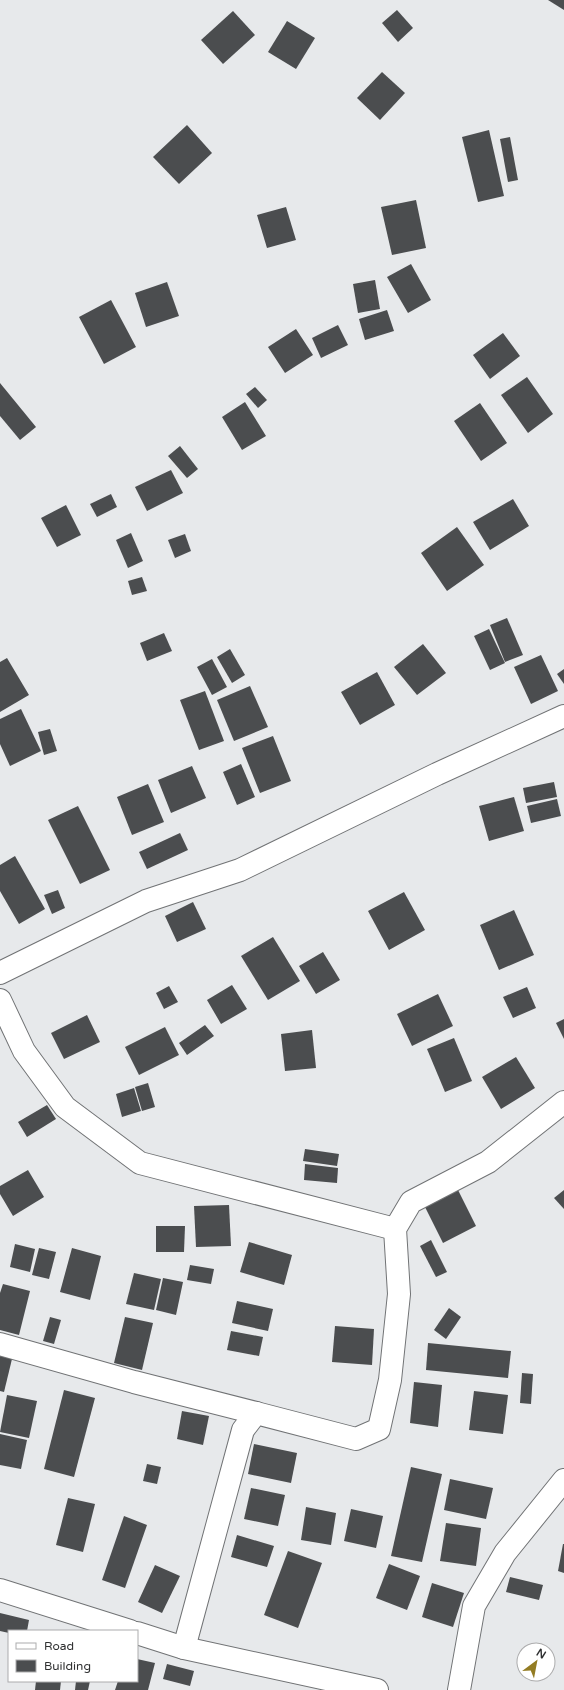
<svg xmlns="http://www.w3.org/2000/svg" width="564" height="1690" viewBox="0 0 564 1690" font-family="'Varela Round',sans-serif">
	<rect width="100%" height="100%" fill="#e7e9eb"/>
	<g fill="#4b4d4f">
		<polygon points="548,0 564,0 564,10"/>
		<polygon points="397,10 413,28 398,42 382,23"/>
		<polygon points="233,11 255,35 223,64 201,40"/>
		<polygon points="287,21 315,38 296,69 268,52"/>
		<polygon points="382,72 405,93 380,120 357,98"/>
		<polygon points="187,125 212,153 179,184 153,157"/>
		<polygon points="489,130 504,196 478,202 462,137"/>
		<polygon points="510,137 518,180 508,182 500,139"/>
		<polygon points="416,200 426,248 392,255 381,207"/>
		<polygon points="286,207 296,240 267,248 257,215"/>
		<polygon points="411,264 431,300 408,313 387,277"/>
		<polygon points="375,280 380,309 358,313 353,284"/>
		<polygon points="167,282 179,316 146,327 135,293"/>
		<polygon points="111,300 136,347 104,364 79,317"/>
		<polygon points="387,310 394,331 365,340 359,319"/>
		<polygon points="338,325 348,345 321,358 312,338"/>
		<polygon points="296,329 313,355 285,373 268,347"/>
		<polygon points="503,333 520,356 490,379 473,355"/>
		<polygon points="527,377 553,414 528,433 501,395"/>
		<polygon points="0,383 36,427 20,440 0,416"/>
		<polygon points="255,387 267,400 258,408 246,394"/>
		<polygon points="245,402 266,436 242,450 222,417"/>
		<polygon points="480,403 507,443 481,461 454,421"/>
		<polygon points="180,446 198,469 187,478 168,456"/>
		<polygon points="171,470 183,493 147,511 135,487"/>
		<polygon points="111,494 117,507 97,517 90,504"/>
		<polygon points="513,499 529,526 490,550 473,522"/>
		<polygon points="66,505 81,535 57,547 41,518"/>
		<polygon points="457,527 484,565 447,591 421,553"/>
		<polygon points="131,533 143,561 128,568 116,540"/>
		<polygon points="185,534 191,551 175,558 168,540"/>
		<polygon points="142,577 147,591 132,595 128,581"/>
		<polygon points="507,618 523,655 505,662 490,625"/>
		<polygon points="489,629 505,663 490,670 474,636"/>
		<polygon points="164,633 172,651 147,661 140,643"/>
		<polygon points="423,644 446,673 417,695 394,667"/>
		<polygon points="230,649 245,675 232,683 217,657"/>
		<polygon points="541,655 558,691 531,704 514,667"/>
		<polygon points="7,658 29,695 0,712 0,662"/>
		<polygon points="212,659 227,687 212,695 197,667"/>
		<polygon points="564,669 564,684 557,674"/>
		<polygon points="377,672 395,705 360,725 341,692"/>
		<polygon points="250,686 268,727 234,741 217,700"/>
		<polygon points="205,691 224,741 199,750 180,700"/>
		<polygon points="21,709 41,751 10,766 0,744 0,719"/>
		<polygon points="50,729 57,751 44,755 38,732"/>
		<polygon points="273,736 291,781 260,793 242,748"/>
		<polygon points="241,764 255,797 237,805 223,772"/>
		<polygon points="192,766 206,798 171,813 158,780"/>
		<polygon points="554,782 557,797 526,803 523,788"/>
		<polygon points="148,784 164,822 132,835 117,797"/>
		<polygon points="514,797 524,831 489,841 479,806"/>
		<polygon points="557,799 561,816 531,823 527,806"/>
		<polygon points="78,806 110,870 80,884 48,820"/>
		<polygon points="180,833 188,850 147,869 139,852"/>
		<polygon points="15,856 45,909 19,924 0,891 0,865"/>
		<polygon points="58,890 65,908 52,914 44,895"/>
		<polygon points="404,892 425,930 389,950 368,911"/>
		<polygon points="193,902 206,929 177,942 165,916"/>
		<polygon points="514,910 534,955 499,970 480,925"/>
		<polygon points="273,937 300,981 268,1000 241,956"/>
		<polygon points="323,952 340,980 316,994 299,966"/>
		<polygon points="232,985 247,1009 221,1024 207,1000"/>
		<polygon points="169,986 178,1002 164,1009 156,993"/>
		<polygon points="527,987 536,1008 513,1018 503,997"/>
		<polygon points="438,994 453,1026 412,1046 397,1014"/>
		<polygon points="87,1015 100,1042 64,1059 51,1033"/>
		<polygon points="564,1019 564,1039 556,1023"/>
		<polygon points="205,1025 214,1036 187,1055 179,1043"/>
		<polygon points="165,1027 179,1055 139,1075 125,1047"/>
		<polygon points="312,1030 316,1068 285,1071 281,1034"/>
		<polygon points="454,1038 472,1081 445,1092 427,1049"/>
		<polygon points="516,1057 535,1088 501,1109 482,1077"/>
		<polygon points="148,1083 155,1107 142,1111 135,1087"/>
		<polygon points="134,1088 141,1111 122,1117 116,1094"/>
		<polygon points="47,1105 56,1119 27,1137 18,1122"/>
		<polygon points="305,1149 339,1154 337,1166 303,1161"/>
		<polygon points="305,1164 338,1168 337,1183 304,1180"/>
		<polygon points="28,1170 44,1197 13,1216 0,1194 0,1186"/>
		<polygon points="457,1188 476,1226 443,1243 424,1205"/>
		<polygon points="564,1190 564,1209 554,1198"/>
		<polygon points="229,1205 231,1246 196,1247 194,1206"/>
		<polygon points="156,1226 185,1226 184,1252 156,1252"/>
		<polygon points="431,1240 447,1272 436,1277 420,1246"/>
		<polygon points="249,1242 292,1255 284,1285 240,1272"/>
		<polygon points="15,1244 35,1249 30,1272 10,1267"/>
		<polygon points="39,1248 56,1252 49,1279 32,1275"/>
		<polygon points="72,1248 101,1256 90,1300 60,1292"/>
		<polygon points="190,1265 214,1269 211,1284 187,1280"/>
		<polygon points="134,1273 161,1279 154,1310 126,1304"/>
		<polygon points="163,1278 183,1282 176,1315 156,1310"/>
		<polygon points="3,1284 30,1291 19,1335 0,1330 0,1293"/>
		<polygon points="237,1301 273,1309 268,1331 232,1323"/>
		<polygon points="449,1308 461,1317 446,1339 434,1330"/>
		<polygon points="50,1317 61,1320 54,1344 43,1341"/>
		<polygon points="125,1317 153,1323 142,1370 114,1363"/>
		<polygon points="335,1326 374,1329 372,1365 332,1362"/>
		<polygon points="231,1331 263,1337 259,1356 227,1350"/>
		<polygon points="428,1343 511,1351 508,1378 426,1370"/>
		<polygon points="0,1356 12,1359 4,1392 0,1391"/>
		<polygon points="522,1373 533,1374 531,1404 520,1403"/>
		<polygon points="414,1382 442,1385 438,1427 410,1423"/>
		<polygon points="64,1390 95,1398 74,1477 44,1469"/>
		<polygon points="474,1391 508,1395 503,1434 469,1430"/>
		<polygon points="7,1395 37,1401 29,1438 0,1432"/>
		<polygon points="182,1411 209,1416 203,1445 177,1439"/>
		<polygon points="0,1434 27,1440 21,1469 0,1465"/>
		<polygon points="254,1444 297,1453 291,1483 248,1474"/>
		<polygon points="147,1464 161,1467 157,1484 143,1481"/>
		<polygon points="411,1467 442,1474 422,1562 391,1556"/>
		<polygon points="450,1479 493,1488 486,1519 444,1510"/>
		<polygon points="251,1488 285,1495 278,1526 244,1519"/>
		<polygon points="68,1498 95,1504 83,1552 56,1545"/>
		<polygon points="306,1507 336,1513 331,1545 301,1540"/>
		<polygon points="351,1509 383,1516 376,1548 344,1541"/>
		<polygon points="124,1516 147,1525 125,1588 102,1580"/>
		<polygon points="446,1523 481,1528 476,1566 440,1561"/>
		<polygon points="237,1535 274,1546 267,1567 231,1557"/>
		<polygon points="563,1544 564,1544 564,1573 558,1571"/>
		<polygon points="288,1551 322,1563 298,1628 264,1615"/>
		<polygon points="389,1564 420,1576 407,1610 376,1598"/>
		<polygon points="155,1565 180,1576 162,1613 138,1602"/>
		<polygon points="510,1577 543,1585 539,1600 506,1592"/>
		<polygon points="432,1583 464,1593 453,1627 422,1617"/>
		<polygon points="0,1613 29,1620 27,1631 9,1631 9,1633 0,1631"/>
		<polygon points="137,1659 155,1663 148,1690 115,1690 118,1681 137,1681"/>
		<polygon points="167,1664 194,1671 190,1686 163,1679"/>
		<polygon points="36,1681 61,1681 60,1690 35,1690"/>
		<polygon points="76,1681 90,1681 88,1690 75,1690"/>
	</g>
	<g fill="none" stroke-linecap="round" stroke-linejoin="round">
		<defs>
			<g id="street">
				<polyline points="0,973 146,901 240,870 437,774 564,716"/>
				<polyline points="0,1000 24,1051 65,1107 140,1163 395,1229"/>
				<polyline points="0,1344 134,1382 256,1413"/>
				<polyline points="0,1590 130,1631"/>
				<polyline points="137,1633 184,1648 377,1690"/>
				<polyline points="184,1648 243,1430 256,1413 356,1439 379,1429 390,1380 399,1294 395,1229 411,1202 488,1162 564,1102"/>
				<polyline points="459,1690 474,1606 505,1553 564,1480"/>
			</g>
		</defs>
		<use href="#street" stroke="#717375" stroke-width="24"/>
		<use href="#street" stroke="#fff" stroke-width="22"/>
	</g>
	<rect x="8" y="1630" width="130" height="52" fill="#ffffff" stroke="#acacad"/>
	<rect x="16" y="1643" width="20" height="6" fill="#ffffff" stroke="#acacad"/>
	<text x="44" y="1650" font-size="12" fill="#2f3031">Road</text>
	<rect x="16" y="1660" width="20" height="12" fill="#4b4d4f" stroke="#acacad"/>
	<text x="44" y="1670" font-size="12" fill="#2f3031">Building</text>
	<g transform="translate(536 1662) rotate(32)"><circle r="19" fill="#ffffff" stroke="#acacad"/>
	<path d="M0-3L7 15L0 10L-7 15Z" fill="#937c23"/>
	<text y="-6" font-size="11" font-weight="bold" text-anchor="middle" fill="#2f3031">N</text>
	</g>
</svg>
